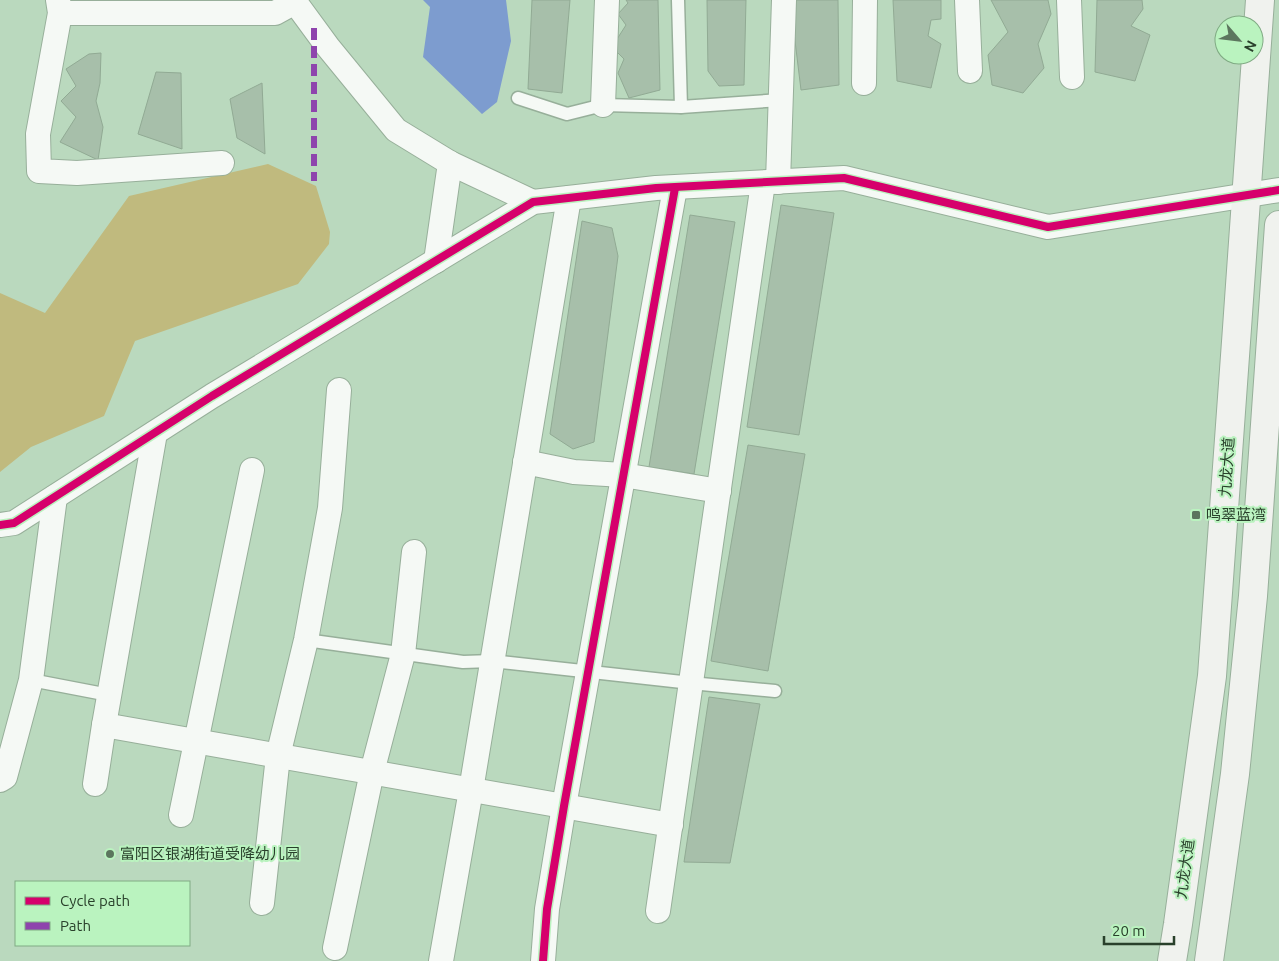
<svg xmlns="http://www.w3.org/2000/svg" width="1279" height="961" viewBox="0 0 1279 961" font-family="Ubuntu,'Noto Sans SC',sans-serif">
	<rect width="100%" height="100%" fill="#bad9be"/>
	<polygon fill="#c0ba7e" points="268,164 316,186 330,232 329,244 298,284 135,341 104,416 31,447 0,472 0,293 45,313 129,196"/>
	<polygon fill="#7d9ccf" points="423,0 506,0 511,41 497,102 482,114 423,57 430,7"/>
	<g fill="#a7bfaa" stroke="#91aa94">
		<polygon points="532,0 570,0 562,93 528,89"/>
		<polygon points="626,0 658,0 660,90 629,98 618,73 624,59 612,47 626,25 618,14 628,3"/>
		<polygon points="707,0 746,0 744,85 719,86 708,71"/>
		<polygon points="795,0 838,0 839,85 801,90 791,8"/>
		<polygon points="893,0 941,0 941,19 931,20 928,36 941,44 931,88 897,81"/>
		<polygon points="991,0 1048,0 1051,14 1038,44 1044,68 1023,93 992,85 988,55 1008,32"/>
		<polygon points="1097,0 1142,0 1143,9 1131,26 1150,35 1135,81 1095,72"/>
		<polygon points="101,53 100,83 96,101 103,127 98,160 60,142 76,117 61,101 76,86 66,69 89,54"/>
		<polygon points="156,72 181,73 182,149 138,134"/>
		<polygon points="262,83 265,154 237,138 230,99"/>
		<polygon points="781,205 834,213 799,435 747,427"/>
		<polygon points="690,215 735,222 694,474 649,467"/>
		<polygon points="582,221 612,228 618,256 594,442 573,449 550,434"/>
		<polygon points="748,445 805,454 768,671 711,661"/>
		<polygon points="709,697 760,704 730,863 684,862"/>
	</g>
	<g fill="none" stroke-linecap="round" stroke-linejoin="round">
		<defs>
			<g id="service">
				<polyline points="678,0 681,107"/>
				<polyline points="518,98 567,114 603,105 681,107 781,100"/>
				<polyline points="306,640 463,662 492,661 691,683 775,691"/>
				<polyline points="31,680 109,695"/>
			</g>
			<g id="minor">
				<polyline points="58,0 60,13 38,134 39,171 77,173 222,163"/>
				<polyline points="295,0 295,2 328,47 396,130 450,163 533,202"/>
				<polyline points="967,0 970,71"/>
				<polyline points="1069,0 1072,77"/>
				<polyline points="60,13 275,13 295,2"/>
				<polyline points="864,83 865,0"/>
				<polyline points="603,105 607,0"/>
				<polyline points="778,182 784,0"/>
				<polyline points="436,261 450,163"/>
				<polyline points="525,462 574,472 623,475 719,491"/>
				<polyline points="0,525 14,523 212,396 533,202 656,188 844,178 1048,227 1279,190"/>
				<polyline points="104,725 671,825"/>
				<polyline points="0,780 5,777 31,680 55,497"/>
				<polyline points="95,784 104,725 155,433"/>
				<polyline points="181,815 252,470"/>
				<polyline points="262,903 278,756 306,640 330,508 339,390"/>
				<polyline points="658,911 763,183"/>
				<polyline points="335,948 372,772 403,654 414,552"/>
				<polyline points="441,961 471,790 569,198"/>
				<polyline points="543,961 547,909 564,806 675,188"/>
			</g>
			<g id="secondary">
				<polyline points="1172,961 1178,924 1212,676 1237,328 1260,0"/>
				<polyline points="1209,961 1235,774 1253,596 1279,225"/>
			</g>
		</defs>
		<use href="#service" stroke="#97af9a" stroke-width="15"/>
		<use href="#minor" stroke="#97af9a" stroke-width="26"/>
		<use href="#secondary" stroke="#97af9a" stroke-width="30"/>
		<use href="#service" stroke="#f5f9f5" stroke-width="12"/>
		<use href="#minor" stroke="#f5f9f5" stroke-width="24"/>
		<use href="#secondary" stroke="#f0f2ee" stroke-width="28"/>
		<polyline stroke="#8e44ad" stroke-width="6" stroke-dasharray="12 6" stroke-linecap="butt" points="314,28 314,181"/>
		<defs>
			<g id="cycleway">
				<polyline points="0,525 14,523 212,396 533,202 656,188 844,178 1048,227 1279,190"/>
				<polyline points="543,961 547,909 564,806 675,188"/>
			</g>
		</defs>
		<use href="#cycleway" stroke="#baf3bf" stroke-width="11"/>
		<use href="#cycleway" stroke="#d6006c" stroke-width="8"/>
	</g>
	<g fill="#5c765e" stroke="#baf3bf" stroke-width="2">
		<rect x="1191" y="510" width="10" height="10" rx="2.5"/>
		<circle cx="110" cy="854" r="5"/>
	</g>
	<g text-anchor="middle" stroke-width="4" stroke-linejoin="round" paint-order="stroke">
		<g font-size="15" fill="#29402b" stroke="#baf3bf">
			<text transform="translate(1227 467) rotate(-86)" y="5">九龙大道</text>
			<text transform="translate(1185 869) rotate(-82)" y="5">九龙大道</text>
		</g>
		<g font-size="15" fill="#29402b" stroke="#baf3bf" text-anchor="start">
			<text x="1206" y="520">鸣翠蓝湾</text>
			<text x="120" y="859">富阳区银湖街道受降幼儿园</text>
		</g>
	</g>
	<rect x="15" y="881" width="175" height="65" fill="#baf3bf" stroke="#80ab84"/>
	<rect x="25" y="897" width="25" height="8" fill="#d6006c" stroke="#80ab84"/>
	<text x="60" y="906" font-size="15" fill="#29402b">Cycle path</text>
	<rect x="25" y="922" width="25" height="8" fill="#8e44ad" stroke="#80ab84"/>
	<text x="60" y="931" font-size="15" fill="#29402b">Path</text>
	<g transform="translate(1239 40) rotate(118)"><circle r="24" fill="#baf3bf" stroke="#80ab84"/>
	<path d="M0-4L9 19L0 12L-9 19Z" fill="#5c765e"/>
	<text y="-8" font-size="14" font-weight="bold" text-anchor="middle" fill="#29402b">N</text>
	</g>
	<path d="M1104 936v8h70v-8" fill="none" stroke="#29402b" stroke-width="2.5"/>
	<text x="1112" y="936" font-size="15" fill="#29402b" stroke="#baf3bf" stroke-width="4" paint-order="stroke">20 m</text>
</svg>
